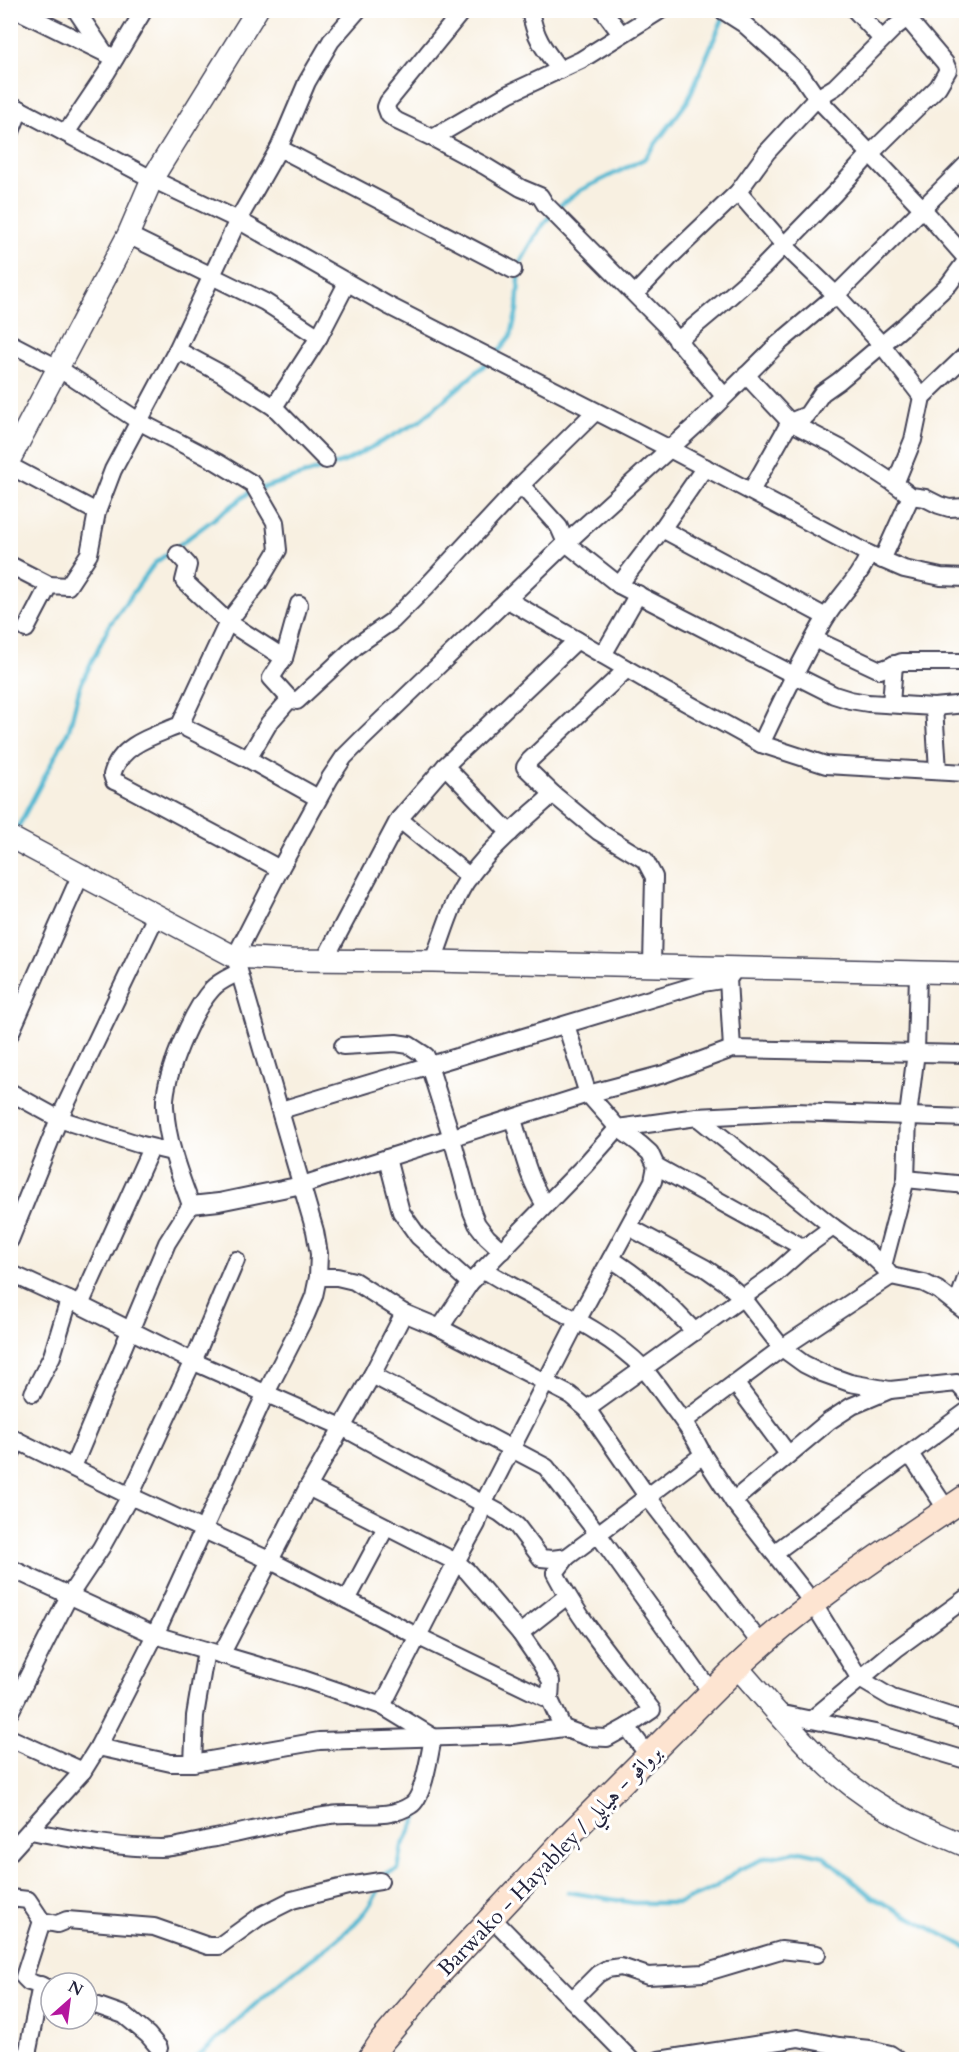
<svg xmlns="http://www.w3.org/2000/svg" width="977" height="2070" viewBox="0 0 977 2070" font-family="Cardo,Amiri,serif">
	<rect width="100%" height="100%" fill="#fff"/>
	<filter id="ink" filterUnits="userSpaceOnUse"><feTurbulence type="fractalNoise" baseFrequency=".0167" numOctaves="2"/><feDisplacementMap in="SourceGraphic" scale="12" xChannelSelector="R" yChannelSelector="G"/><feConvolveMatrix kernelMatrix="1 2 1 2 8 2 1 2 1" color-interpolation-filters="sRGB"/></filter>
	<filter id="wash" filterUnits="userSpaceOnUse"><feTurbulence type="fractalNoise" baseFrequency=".008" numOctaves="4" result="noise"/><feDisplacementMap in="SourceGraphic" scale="24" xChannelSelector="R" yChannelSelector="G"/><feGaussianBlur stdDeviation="1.35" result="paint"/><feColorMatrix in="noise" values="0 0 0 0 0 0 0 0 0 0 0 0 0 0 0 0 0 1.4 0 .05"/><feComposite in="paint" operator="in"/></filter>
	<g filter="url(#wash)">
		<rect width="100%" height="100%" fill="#f8f0e1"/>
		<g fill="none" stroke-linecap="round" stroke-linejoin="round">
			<g stroke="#52b8d1" stroke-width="4.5">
				<polyline points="555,209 581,190 644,159 687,102 724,16"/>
				<polyline points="494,357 511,336 517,310 520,263 539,230 550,216"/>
				<polyline points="15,833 69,730 80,686 110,624 155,563 250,492 346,461 420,421 488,362"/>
				<polyline points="568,1892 634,1903 679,1903 714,1888 740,1869 765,1858 801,1851 824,1856 872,1897 966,1947"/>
				<path d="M194 2060C225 2033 253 2004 285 1979 322 1949 372 1923 384 1874L398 1869 402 1847 434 1783 436 1767"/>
			</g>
		</g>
	</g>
	<g filter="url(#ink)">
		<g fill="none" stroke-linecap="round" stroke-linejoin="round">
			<defs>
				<g id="minor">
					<polyline points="17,10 115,58"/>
					<polyline points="76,10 104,52"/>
					<polyline points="463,10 388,102 386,107 389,115 397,121 433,138 485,166 521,188 540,196 545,204 665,325 724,396"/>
					<path d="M530 10C535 38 543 48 560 70"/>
					<polyline points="603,10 621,34"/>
					<polyline points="722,10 744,24 802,76 817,98 923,209 966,258"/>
					<polyline points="855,10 882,39"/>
					<polyline points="10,104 152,179 238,220 387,305 668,448 869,554 904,569 941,577 966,578"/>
					<polyline points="66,133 107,72 144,10"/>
					<polyline points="10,134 20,109"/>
					<polyline points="433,138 508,94 581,60 661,10"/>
					<polyline points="279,148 513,270"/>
					<polyline points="738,192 784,245 836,295 882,345 922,397"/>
					<polyline points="128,235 265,302 319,337"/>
					<polyline points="635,294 671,256 738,192 767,152 817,98 835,87 894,28 907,18 945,63 948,70 938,87 869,155 834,194 763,267 720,305 677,341"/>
					<path d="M10 343 58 368 140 422 217 462 253 484 275 522 278 550 259 582 228 622 180 725C154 736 120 744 112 775L114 781 121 784 280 869"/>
					<polyline points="177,350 222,374 274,407 326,460"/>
					<polyline points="746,375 790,422 840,448 895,484 913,440 922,397 966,355"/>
					<polyline points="274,407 319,337 347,283"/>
					<polyline points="10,466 97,512"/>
					<polyline points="895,484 911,496 925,498 939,505 949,508 966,507"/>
					<polyline points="521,485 559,527 566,543 619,585 794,675 834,695 850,700 868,703 934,707 966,704"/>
					<polyline points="751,491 790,422 807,415 822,393 839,381 904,326 949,284 966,261"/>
					<polyline points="662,529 826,617"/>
					<polyline points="178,554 188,565 184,581 228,622 284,658"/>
					<polyline points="882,560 911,496"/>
					<polyline points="10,565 49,585"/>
					<polyline points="619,585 662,529 705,467"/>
					<polyline points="508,600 658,687 761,744 826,765 966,773"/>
					<polyline points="26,629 49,585 68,586 89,554 97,512 113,470 177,350 238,220 279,148 307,82 331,41 358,10"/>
					<polyline points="814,639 880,670 902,662 966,662"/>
					<polyline points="603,655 638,594"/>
					<polyline points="627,669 530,760 525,767 553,794 599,832 645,860 654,877 652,965"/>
					<polyline points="290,699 271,678 284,658 299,604"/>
					<polyline points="891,704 894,664"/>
					<polyline points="934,707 938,771"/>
					<polyline points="180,725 248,759 318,798"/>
					<path d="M761 744C781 702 801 659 825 619 839 596 859 579 869 554"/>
					<polyline points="248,759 269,723 290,699 297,701 356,646 392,621 427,586 521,485 595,412"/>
					<polyline points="445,766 510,833"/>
					<polyline points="399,819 470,877"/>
					<polyline points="325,959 399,819 445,766 577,640"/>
					<path d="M433 961C444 933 452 900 470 876 493 845 525 820 553 794"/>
					<polyline points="728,979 732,1049"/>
					<polyline points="10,1034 81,874"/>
					<polyline points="343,1046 396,1043 409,1045 426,1056 452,1138 472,1212 477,1224 487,1237 502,1251"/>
					<polyline points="10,1092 59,1119 138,1144 172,1152"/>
					<polyline points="281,1110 703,983 728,979 737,967"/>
					<polyline points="697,1117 833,1227"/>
					<path d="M513 1119C522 1149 528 1179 545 1205"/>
					<polyline points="387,1158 401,1212 418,1236 470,1283"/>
					<polyline points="656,1166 804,1248"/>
					<polyline points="906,1179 966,1185"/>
					<polyline points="191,1205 219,1202 302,1185 588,1094 664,1074 732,1049 966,1054"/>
					<polyline points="629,1227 705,1268 725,1282 743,1298 782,1348 804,1364 822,1373 850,1383 890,1390 957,1383 966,1393"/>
					<polyline points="10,1240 59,1119 156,916"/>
					<path d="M611 1259C645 1280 668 1303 695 1332"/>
					<polyline points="883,1266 906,1179 908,1116 916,1052 918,973"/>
					<path d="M10 1273 80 1305 192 1361 342 1427 500 1513 517 1526 541 1558 552 1559 567 1557 703 1455C694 1435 681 1418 668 1401 660 1390 652 1378 643 1368 599 1323 535 1303 483 1269"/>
					<polyline points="891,1276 924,1283 938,1290 966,1312"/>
					<polyline points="318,1277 337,1277 354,1281 404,1313 440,1328 570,1395 587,1409 647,1496 761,1644"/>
					<polyline points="80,1305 151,1148"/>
					<polyline points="957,1305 966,1278"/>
					<polyline points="440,1328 470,1283 584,1166 618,1128 697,1117 795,1112 966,1118"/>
					<polyline points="372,1375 546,1467 598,1534 711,1692"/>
					<polyline points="735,1383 788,1454"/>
					<polyline points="33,1393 52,1356 69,1300"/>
					<path d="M587 1409 775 1274 804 1248 833 1227C854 1242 875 1255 891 1276L782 1348 684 1421"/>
					<polyline points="10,1437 130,1496 269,1560 417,1636 550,1700"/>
					<polyline points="910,1454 947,1510"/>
					<polyline points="10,1455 18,1441"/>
					<polyline points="703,1455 733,1501 813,1603 860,1679 892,1698 966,1721"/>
					<path d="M73 1467 167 1243 191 1205C179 1173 167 1142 165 1107 163 1078 192 1011 212 989 219 981 230 977 239 972"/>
					<polyline points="308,1487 456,1562 477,1524 483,1504 577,1321 653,1181 656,1166 650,1153 640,1144 618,1128 588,1094 566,1025"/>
					<polyline points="733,1501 829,1421 852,1406 890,1390"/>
					<polyline points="774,1553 966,1412"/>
					<path d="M567 1557 555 1573C581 1623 618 1666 652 1710L627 1727"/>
					<path d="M10 1568 155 1635 300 1678 382 1706 433 1737C430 1752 424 1797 411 1805 387 1821 358 1811 331 1815 291 1820 251 1831 210 1839 194 1842 177 1848 161 1848 117 1848 73 1839 30 1831"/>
					<polyline points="347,1600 386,1527"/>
					<polyline points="520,1633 567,1596"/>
					<polyline points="221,1655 308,1487 372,1375 404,1313"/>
					<polyline points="382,1706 456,1562 467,1571 520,1633 540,1662 551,1681 550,1700 563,1728"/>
					<polyline points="10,1712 69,1596 101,1548 130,1496 198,1350 236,1260"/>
					<polyline points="778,1713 875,1733 966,1760"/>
					<polyline points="811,1720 896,1649 966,1598"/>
					<polyline points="10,1738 83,1771"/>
					<polyline points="98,1747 171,1763 193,1763 319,1741 513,1735 563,1728 588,1737 607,1738 627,1727 648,1755"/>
					<polyline points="193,1763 195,1716 206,1650"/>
					<polyline points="10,1852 83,1771 98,1747 155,1635 265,1395 306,1315 314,1296 318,1277 319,1254 315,1231 235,957 280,869 330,778 344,757 363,738 566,543 697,424 779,343 836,295 966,165"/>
					<polyline points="10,1898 28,1900 42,1921 57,1924 67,1920 154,1927 208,1946 219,1946 262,1915 292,1900 348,1886 380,1881"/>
					<polyline points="492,1918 631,2060"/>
					<polyline points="42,1921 24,1977 29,1982 51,1989"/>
					<polyline points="572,2000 598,1974 607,1969 621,1967 648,1976 704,1973 781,1950 817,1954"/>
					<polyline points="87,2002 124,2015 148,2035 159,2048"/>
					<polyline points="26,2060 41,1985"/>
					<polyline points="659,2060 798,2038 839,2046 870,2049 890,2054 899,2060"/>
				</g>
				<g id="tertiary">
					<polyline points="10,459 128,235 152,179 257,10"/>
					<polyline points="10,837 235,957 290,960 433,961 966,973"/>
					<path d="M737 1667C781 1716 824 1773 883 1807 909 1823 939 1834 966 1846"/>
				</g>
				<path id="secondary" d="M369 2060 382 2041 438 1975 569 1835 737 1667C806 1602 888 1550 966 1497"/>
			</defs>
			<use href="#minor" stroke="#424154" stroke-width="20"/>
			<use href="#tertiary" stroke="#424154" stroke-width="24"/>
			<use href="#secondary" stroke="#424154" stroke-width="27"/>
			<use href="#minor" stroke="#fff" stroke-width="16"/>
			<use href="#tertiary" stroke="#fff" stroke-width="21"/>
			<use href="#secondary" stroke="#fde4d1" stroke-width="24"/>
		</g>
	</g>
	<g text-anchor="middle" stroke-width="6" stroke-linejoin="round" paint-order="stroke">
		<g font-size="22" fill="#22223b" stroke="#fff">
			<text transform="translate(549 1860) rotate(-46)" y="8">Barwako - Hayabley / برواقو - هيابلي</text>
		</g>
	</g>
	<rect width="977" height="2070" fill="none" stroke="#fff" stroke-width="36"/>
	<g transform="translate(69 2001) rotate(28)"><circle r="28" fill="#ffffff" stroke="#a7a7b1" stroke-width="1.5"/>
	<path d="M0-4.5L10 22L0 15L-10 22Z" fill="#b5179e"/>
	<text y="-9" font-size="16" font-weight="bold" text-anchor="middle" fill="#22223b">N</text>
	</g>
</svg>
